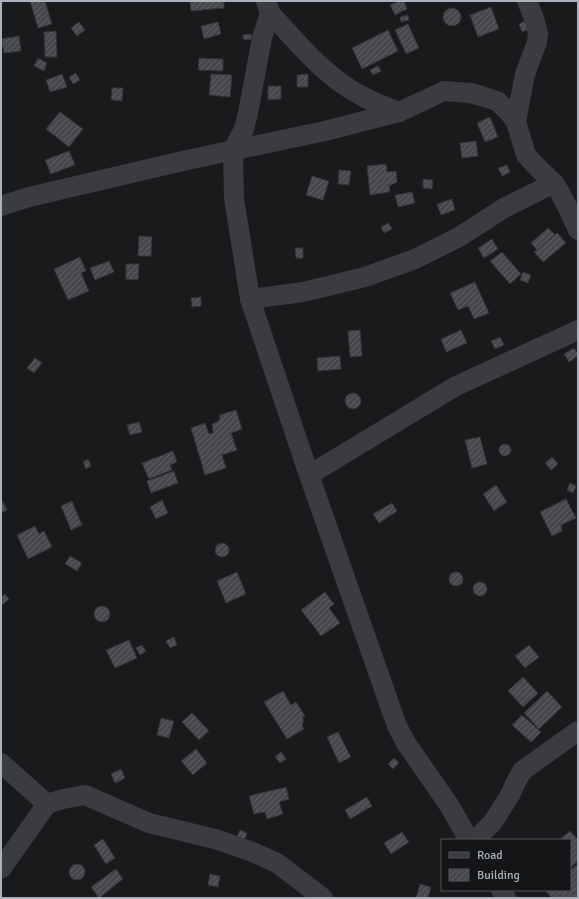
<svg xmlns="http://www.w3.org/2000/svg" width="579" height="899" viewBox="0 0 579 899" font-family="Signika,sans-serif">
	<defs>
		<pattern id="building-hatch" width="6" height="6" patternUnits="userSpaceOnUse"><rect width="6" height="6" fill="#46484c"/><path d="M-1 1l2-2M0 6l6-6M5 7l2-2" fill="none" stroke="#5e6064"/></pattern>
	</defs>
	<rect width="100%" height="100%" fill="#191a1c"/>
	<g fill="url(#building-hatch)" stroke="#333438">
		<polygon points="30,1 45,1 52,24 38,28"/>
		<polygon points="190,1 224,1 224,8 191,11"/>
		<polygon points="399,1 404,1 407,9 395,15 390,5"/>
		<polygon points="491,7 499,29 478,37 470,15"/>
		<circle cx="452" cy="17" r="9"/>
		<polygon points="408,15 409,20 401,22 400,17"/>
		<polygon points="526,21 530,29 522,32 519,24"/>
		<polygon points="79,22 85,30 77,36 71,28"/>
		<polygon points="218,22 221,34 204,39 201,26"/>
		<polygon points="408,24 419,48 406,54 395,30"/>
		<polygon points="388,30 398,51 362,69 352,48"/>
		<polygon points="56,31 57,57 45,57 44,32"/>
		<polygon points="251,34 252,39 244,40 243,35"/>
		<polygon points="19,36 21,51 4,53 1,39"/>
		<polygon points="38,58 47,63 44,71 34,66"/>
		<polygon points="199,58 223,59 223,71 198,70"/>
		<polygon points="378,66 381,71 373,75 370,70"/>
		<polygon points="76,73 80,80 73,84 69,77"/>
		<polygon points="62,74 67,87 50,92 46,80"/>
		<polygon points="211,74 232,75 230,97 209,95"/>
		<polygon points="308,74 308,87 297,87 297,75"/>
		<polygon points="268,86 281,86 281,99 268,100"/>
		<polygon points="112,88 123,88 122,101 111,100"/>
		<polygon points="60,112 83,129 69,147 46,129"/>
		<polygon points="490,117 498,137 485,142 477,123"/>
		<polygon points="476,141 478,156 462,158 460,143"/>
		<polygon points="69,151 75,165 51,174 45,160"/>
		<polygon points="386,164 387,172 396,171 397,182 389,186 390,192 370,195 367,166"/>
		<polygon points="507,165 510,172 502,176 498,168"/>
		<polygon points="339,170 351,171 349,185 338,184"/>
		<polygon points="312,176 329,181 323,200 306,195"/>
		<polygon points="423,179 433,180 432,189 423,188"/>
		<polygon points="412,192 415,203 398,207 395,195"/>
		<polygon points="452,199 455,210 441,215 437,204"/>
		<polygon points="389,223 392,229 384,233 381,227"/>
		<polygon points="548,228 555,235 537,250 531,243"/>
		<polygon points="557,233 566,243 543,262 534,252"/>
		<polygon points="139,236 152,237 151,256 138,256"/>
		<polygon points="492,239 498,249 484,258 478,248"/>
		<polygon points="295,248 303,248 303,258 296,258"/>
		<polygon points="502,252 521,274 510,284 490,261"/>
		<polygon points="80,257 86,271 81,273 89,291 68,300 54,269"/>
		<polygon points="109,261 114,272 95,280 90,268"/>
		<polygon points="126,264 139,264 138,280 126,279"/>
		<polygon points="523,272 531,275 528,283 520,280"/>
		<polygon points="475,282 489,313 474,319 468,306 458,310 450,293"/>
		<polygon points="201,297 201,306 192,307 191,298"/>
		<polygon points="360,330 362,356 350,357 348,331"/>
		<polygon points="461,330 467,343 446,352 441,339"/>
		<polygon points="500,337 504,345 495,349 491,341"/>
		<polygon points="574,348 578,354 578,356 569,362 564,354"/>
		<polygon points="340,356 341,369 318,371 317,358"/>
		<polygon points="35,358 42,363 34,373 27,368"/>
		<circle cx="353" cy="401" r="8"/>
		<polygon points="236,410 242,429 231,433 237,450 222,455 226,468 205,475 191,428 205,423 209,434 213,433 212,424 219,421 220,415"/>
		<polygon points="139,422 142,432 130,435 127,425"/>
		<polygon points="480,437 487,464 472,468 465,440"/>
		<circle cx="505" cy="450" r="6"/>
		<polygon points="173,451 177,462 170,465 172,470 149,479 142,463"/>
		<polygon points="552,457 558,464 551,470 545,463"/>
		<polygon points="88,459 91,466 86,469 83,462"/>
		<polygon points="174,471 178,483 151,493 147,481"/>
		<polygon points="570,483 576,486 573,493 567,490"/>
		<polygon points="496,485 507,502 494,511 483,494"/>
		<polygon points="1,498 7,510 1,513"/>
		<polygon points="566,499 576,518 561,525 562,531 552,536 540,512"/>
		<polygon points="162,500 168,513 156,519 150,507"/>
		<polygon points="72,501 82,525 71,530 61,506"/>
		<polygon points="392,503 397,511 379,523 373,514"/>
		<polygon points="35,526 39,534 44,531 52,547 28,559 17,535"/>
		<circle cx="222" cy="550" r="7"/>
		<polygon points="70,556 82,563 77,571 65,564"/>
		<circle cx="456" cy="579" r="7"/>
		<polygon points="237,572 246,594 226,603 217,581"/>
		<circle cx="480" cy="589" r="7"/>
		<polygon points="325,592 334,604 329,608 340,623 321,636 301,610"/>
		<polygon points="5,594 9,599 2,605 1,597"/>
		<circle cx="102" cy="614" r="8"/>
		<polygon points="174,637 177,645 170,648 166,641"/>
		<polygon points="129,640 137,658 115,668 106,650"/>
		<polygon points="142,645 146,651 140,655 136,648"/>
		<polygon points="529,645 539,657 525,668 515,656"/>
		<polygon points="523,677 538,693 523,707 508,691"/>
		<polygon points="283,691 291,705 296,702 305,716 302,718 304,720 302,725 304,729 287,739 264,702"/>
		<polygon points="547,691 562,707 539,729 524,713"/>
		<polygon points="192,713 209,731 199,740 182,722"/>
		<polygon points="522,715 541,732 531,742 512,725"/>
		<polygon points="161,718 174,721 169,738 157,735"/>
		<polygon points="338,732 351,757 339,763 327,737"/>
		<polygon points="196,749 207,763 193,775 181,761"/>
		<polygon points="281,752 286,759 280,763 275,757"/>
		<polygon points="394,758 399,763 393,769 388,764"/>
		<polygon points="121,769 125,778 115,783 111,774"/>
		<polygon points="286,787 289,799 279,802 283,814 267,819 265,812 254,814 249,796"/>
		<polygon points="367,797 372,806 350,819 345,810"/>
		<polygon points="240,830 247,833 244,842 236,839"/>
		<polygon points="570,831 578,840 578,861 570,868 570,840 559,840"/>
		<polygon points="402,832 409,842 391,854 384,843"/>
		<polygon points="103,839 115,858 106,864 94,845"/>
		<circle cx="77" cy="872" r="8"/>
		<polygon points="577,865 578,866 578,898 552,898 545,890 570,890 570,870"/>
		<polygon points="116,869 123,879 99,898 91,887"/>
		<polygon points="210,874 220,876 218,887 208,885"/>
		<polygon points="420,884 431,887 428,898 416,898"/>
	</g>
	<g fill="none" stroke-linecap="round" stroke-linejoin="round">
		<g stroke="#3a3c41" stroke-width="20">
			<polyline points="266,1 270,13 262,38 248,113 244,129 233,150 234,198 250,299 309,475 397,726 406,743 449,805 469,840"/>
			<path d="M270 13C297 42 324 76 360 95 372 102 386 107 399 112"/>
			<polyline points="516,122 525,74 537,42 538,33 534,18 527,1"/>
			<polyline points="1,206 29,197 187,160 325,131 399,112 444,91 470,93 481,96 497,101 508,111 516,122 526,155 539,169 554,183 559,191 569,210 578,230"/>
			<polyline points="250,299 303,292 365,277 415,259 459,237 504,208 554,183"/>
			<polyline points="309,475 456,386 578,330"/>
			<polyline points="1,763 47,804 63,799 85,795 149,823 215,839 250,851 277,863 323,898"/>
			<polyline points="475,840 493,822 510,795 516,782 522,771 578,731"/>
			<polyline points="1,869 47,804"/>
			<polyline points="501,890 506,898"/>
		</g>
	</g>
	<rect width="579" height="899" fill="none" stroke="#acb2bb" stroke-width="4"/>
	<rect x="441" y="839" width="130" height="52" fill="#141517" stroke="#515459"/>
	<rect x="449" y="852" width="20" height="6" fill="#3a3c41" stroke="#515459"/>
	<text x="477" y="859" font-size="12" fill="#acb2bb">Road</text>
	<rect x="449" y="869" width="20" height="12" fill="url(#building-hatch)" stroke="#515459"/>
	<text x="477" y="879" font-size="12" fill="#acb2bb">Building</text>
</svg>
